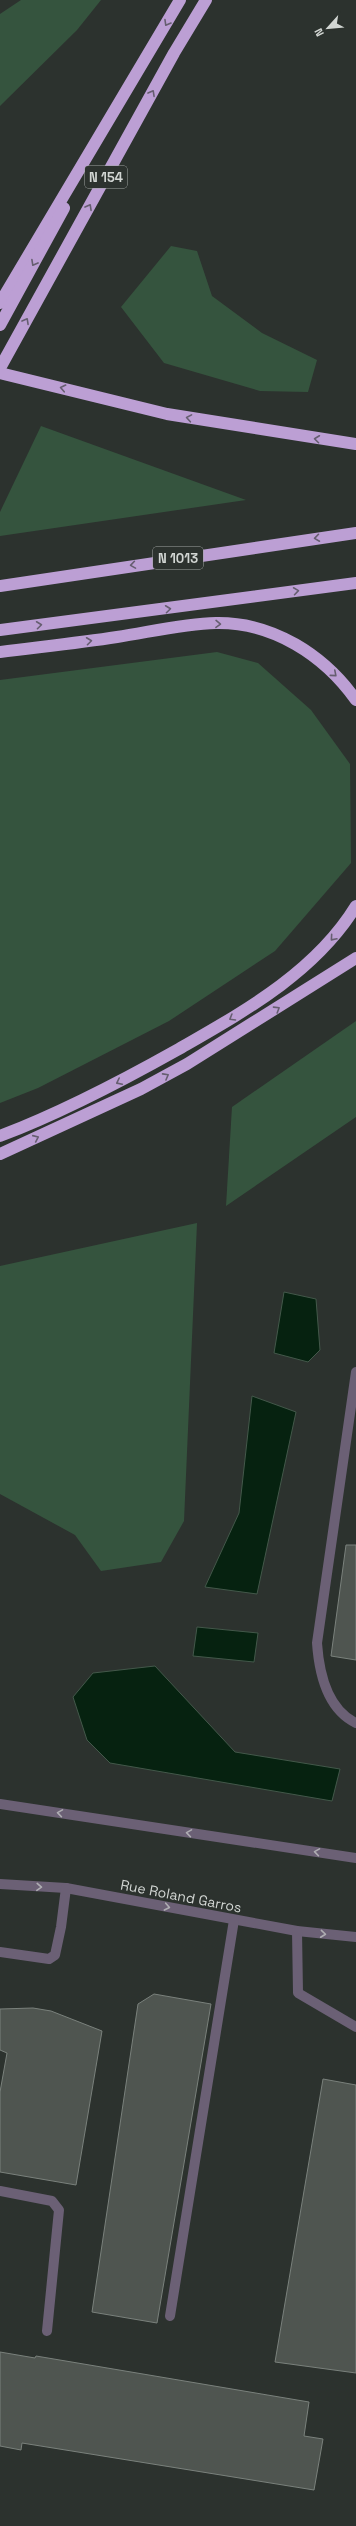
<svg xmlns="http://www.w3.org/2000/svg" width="356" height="2526" viewBox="0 0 356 2526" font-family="'Space Grotesk',sans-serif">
	<rect width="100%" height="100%" fill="#2c322e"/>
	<g fill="#35543e">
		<polygon points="21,0 101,0 77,30 0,106 0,14"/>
		<polygon points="171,246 197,251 212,296 262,333 317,360 308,392 260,391 164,363 121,307"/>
		<polygon points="41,426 246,500 0,536 0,512"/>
		<polygon points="217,652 258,663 311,710 350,764 351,863 275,951 169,1021 38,1088 0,1103 0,680"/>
		<polygon points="356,1021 356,1117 226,1206 232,1107"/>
		<polygon points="197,1223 184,1521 161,1562 101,1571 75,1535 0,1494 0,1266"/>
	</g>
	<g fill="#062210" stroke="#43584a">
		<polygon points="284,1292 316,1299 320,1350 308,1362 274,1353"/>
		<polygon points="252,1396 296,1412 257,1594 205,1587 239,1513"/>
		<polygon points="197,1627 258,1633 254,1662 193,1656"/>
		<polygon points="155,1666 235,1752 340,1769 332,1801 110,1763 87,1740 73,1697 93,1673"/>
	</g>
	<g fill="#4f5550" stroke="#7a817c">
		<polygon points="346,1545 356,1545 356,1660 331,1656"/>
		<polygon points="154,1994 211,2004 157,2323 92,2312 138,2004"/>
		<polygon points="33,2008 51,2011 102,2031 76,2185 0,2172 0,2092 7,2053 0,2050 0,2009"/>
		<polygon points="323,2079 356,2085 356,2373 275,2362"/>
		<polygon points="0,2352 35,2358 36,2356 309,2402 304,2436 323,2439 314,2490 22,2443 21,2450 0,2446"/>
	</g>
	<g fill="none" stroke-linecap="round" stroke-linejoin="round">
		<g stroke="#6b6075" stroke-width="10">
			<path d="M356 1372 317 1643C319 1672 327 1709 356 1723"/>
			<polyline points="0,1804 356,1858"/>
			<polyline points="0,1884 66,1888 297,1931 356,1937"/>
			<polyline points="297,1931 298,1993 356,2027"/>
			<polyline points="0,1952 49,1959 55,1955 61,1927 66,1888"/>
			<polyline points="0,2191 52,2201 59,2210 47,2331"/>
			<polyline points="170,2316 234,1920"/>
		</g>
		<g stroke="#bc9fd4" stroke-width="12">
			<polyline points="0,303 180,0"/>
			<polyline points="0,325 64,208"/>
			<polyline points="0,368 174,53 206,0"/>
			<polyline points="0,373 167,414 356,444"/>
			<polyline points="0,586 356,533"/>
			<polyline points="0,630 356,583"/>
			<path d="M0 652C39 647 78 643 117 637 150 632 183 624 216 623 273 622 324 655 356 700"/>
			<path d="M0 1136C61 1113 120 1082 177 1050 243 1012 315 973 356 906"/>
			<polyline points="0,1154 141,1089 187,1064 356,958"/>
		</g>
	</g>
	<defs><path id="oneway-chevron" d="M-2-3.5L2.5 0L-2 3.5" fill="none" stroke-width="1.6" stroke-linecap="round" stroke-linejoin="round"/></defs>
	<g stroke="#665e70">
		<use href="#oneway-chevron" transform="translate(167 23) rotate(120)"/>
		<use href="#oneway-chevron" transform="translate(152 93) rotate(-61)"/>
		<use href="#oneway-chevron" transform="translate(89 207) rotate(-61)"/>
		<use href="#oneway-chevron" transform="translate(34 263) rotate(119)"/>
		<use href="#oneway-chevron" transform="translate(26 321) rotate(-61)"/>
		<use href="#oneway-chevron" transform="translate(63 388) rotate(-168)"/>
		<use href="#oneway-chevron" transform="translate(189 418) rotate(-170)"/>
		<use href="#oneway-chevron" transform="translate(317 439) rotate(-173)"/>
		<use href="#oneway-chevron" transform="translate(317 538) rotate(172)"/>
		<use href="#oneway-chevron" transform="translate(133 565) rotate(171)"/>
		<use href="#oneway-chevron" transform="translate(296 591) rotate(-8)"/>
		<use href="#oneway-chevron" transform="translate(168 609) rotate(-7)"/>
		<use href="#oneway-chevron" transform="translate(218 624) rotate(1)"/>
		<use href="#oneway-chevron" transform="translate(39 625) rotate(-7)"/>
		<use href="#oneway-chevron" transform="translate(89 641) rotate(-7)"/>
		<use href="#oneway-chevron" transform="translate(334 674) rotate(41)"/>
		<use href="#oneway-chevron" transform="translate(333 938) rotate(131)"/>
		<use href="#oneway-chevron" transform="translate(277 1009) rotate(-32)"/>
		<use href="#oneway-chevron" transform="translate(232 1018) rotate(149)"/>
		<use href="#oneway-chevron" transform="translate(166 1076) rotate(-29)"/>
		<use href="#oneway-chevron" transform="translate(119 1082) rotate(153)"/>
		<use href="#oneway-chevron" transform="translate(36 1138) rotate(-24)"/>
	</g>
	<g stroke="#aeadb2">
		<use href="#oneway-chevron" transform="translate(60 1813) rotate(-171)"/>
		<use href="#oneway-chevron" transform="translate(189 1833) rotate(-171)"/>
		<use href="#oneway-chevron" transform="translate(317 1852) rotate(-171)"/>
		<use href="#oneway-chevron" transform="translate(39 1887) rotate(3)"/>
		<use href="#oneway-chevron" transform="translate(167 1907) rotate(11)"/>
		<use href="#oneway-chevron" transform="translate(323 1934) rotate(6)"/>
	</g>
	<g text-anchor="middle" stroke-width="3.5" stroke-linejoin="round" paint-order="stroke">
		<g fill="#2c322e" stroke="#a0a5a2" stroke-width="1">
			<rect x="85" y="166" width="42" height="22" rx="3"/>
			<rect x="153" y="547" width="50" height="22" rx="3"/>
		</g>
		<g font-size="13" font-weight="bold" fill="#d2d6d3">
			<text x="106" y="182">N 154</text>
			<text x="178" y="563">N 1013</text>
		</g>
		<g font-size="14" fill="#d2d6d3" stroke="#2c322e">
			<text transform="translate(181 1896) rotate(11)" y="5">Rue Roland Garros</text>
		</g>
	</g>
	<g transform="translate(328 28) rotate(243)" stroke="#2c322e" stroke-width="3" paint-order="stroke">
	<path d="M0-3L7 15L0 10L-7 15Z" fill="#d2d6d3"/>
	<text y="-6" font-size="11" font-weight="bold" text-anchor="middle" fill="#d2d6d3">N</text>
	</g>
</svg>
